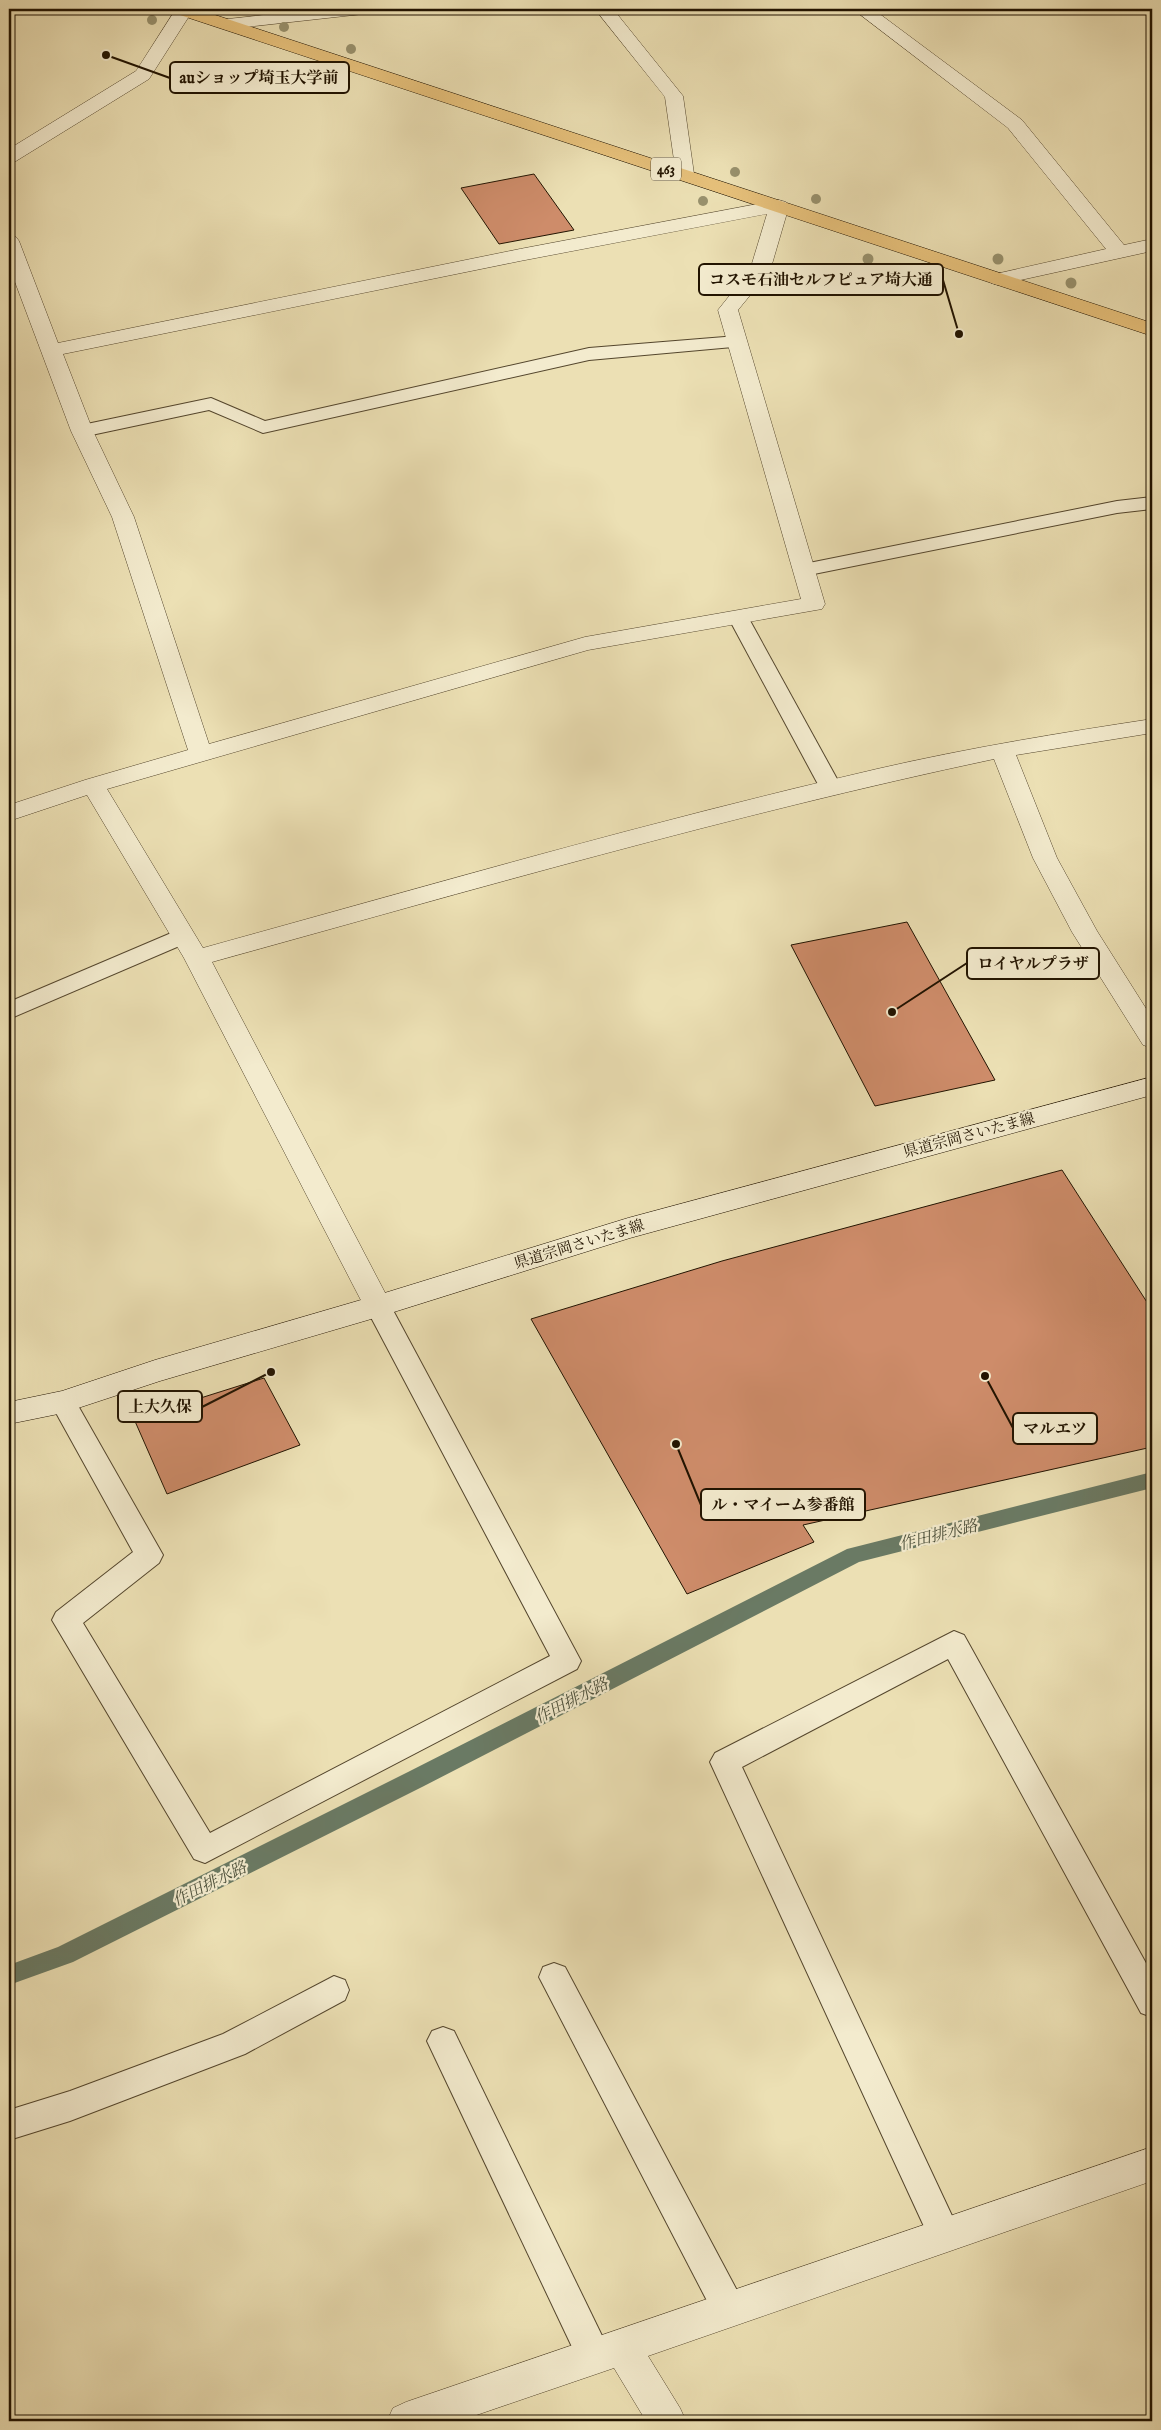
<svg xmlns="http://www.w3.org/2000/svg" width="1161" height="2430" viewBox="0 0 1161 2430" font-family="'IM FELL English','Noto Serif JP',serif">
	<rect width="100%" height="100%" fill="#ece0b4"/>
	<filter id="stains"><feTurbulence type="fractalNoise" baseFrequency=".004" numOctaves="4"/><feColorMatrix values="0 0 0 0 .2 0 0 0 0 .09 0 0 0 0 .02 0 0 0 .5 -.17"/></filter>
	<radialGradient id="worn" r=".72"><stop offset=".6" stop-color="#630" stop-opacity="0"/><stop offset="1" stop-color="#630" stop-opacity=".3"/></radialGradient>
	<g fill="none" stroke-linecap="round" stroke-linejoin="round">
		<polygon fill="#6a7a64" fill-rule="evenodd" points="1152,1472 1152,1488 859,1562 424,1786 73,1962 9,1985 9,1965 58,1947 408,1772 847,1549"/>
	</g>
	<g fill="#ce8c6a" stroke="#211300">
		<polygon points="534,174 574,230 499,244 461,188"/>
		<polygon points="907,922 995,1080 875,1106 791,945"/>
		<polygon points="1062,1170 1152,1310 1152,1447 803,1525 814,1542 687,1594 531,1319 722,1261"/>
		<polygon points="264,1378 300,1445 167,1494 134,1419"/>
	</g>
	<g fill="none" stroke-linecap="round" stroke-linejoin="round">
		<defs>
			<g id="service">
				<polygon points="737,336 744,338 746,342 744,346 589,360 263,433 209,410 82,437 75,435 72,431 75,427 82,425 211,398 265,421 589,348"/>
				<polygon points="1152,497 1152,509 1117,513 804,576 797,574 794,570 797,566 804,564 1117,501"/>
				<polygon points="738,611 745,613 748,617 842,788 839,793 831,795 823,793 820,788 728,617 731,613"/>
				<polygon points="183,928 191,931 194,936 191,941 9,1019 9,1002"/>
				<polygon points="378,1296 387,1299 581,1661 577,1669 205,1863 194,1859 52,1620 56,1612 133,1552 50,1402 54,1395 63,1392 72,1395 163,1555 159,1563 83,1623 210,1833 550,1656 365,1306 369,1299"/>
				<polygon points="954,1631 964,1635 1152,1974 1152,2017 1141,2013 948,1659 742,1767 961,2235 957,2246 945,2251 933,2246 710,1762 715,1753"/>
				<polygon points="554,1963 565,1967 741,2298 746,2309 741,2320 729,2325 717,2320 539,1977 543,1967"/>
				<polygon points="334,1976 345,1980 349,1990 345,2000 245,2054 70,2121 9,2140 9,2110 70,2091 223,2034"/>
				<polygon points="443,2027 454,2031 606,2344 611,2356 606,2368 594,2372 582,2368 427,2041 432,2031"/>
			</g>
			<g id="minor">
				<polygon points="176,9 193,10 149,79 16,161 9,163 9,149 136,71"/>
				<polygon points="318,9 372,9 369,13 363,14 228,29 222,28 219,24 222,20 228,19"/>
				<polygon points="595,9 613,9 683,96 694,174 692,178 678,178 676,174 665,97"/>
				<polygon points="853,9 873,9 1022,120 1124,245 1152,239 1152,251 998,285 991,283 988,279 991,275 1106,249 1008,128"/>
				<path d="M779 200 786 202 789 206 770 271 738 310 825 604 822 609 588 650 107 789 203 948C427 886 651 821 877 769 968 748 1060 733 1152 719V733L1016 755 1057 858 1097 931 1152 1018V1048L1143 1045 1072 932 1033 858 994 759C730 815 472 890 212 962L392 1306 388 1314 378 1317 368 1314 184 958 87 795 9 821V805L85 780 188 750 112 517 71 431 9 266V235L16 237 19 241 58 343 520 249ZM767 214 750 270 718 310 801 599 585 637 209 744 134 517 93 431 63 354 520 261Z"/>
				<polygon points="1152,2147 1152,2181 648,2356 680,2408 686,2421 646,2421 614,2368 459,2421 387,2421 393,2408 406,2402"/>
			</g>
			<polygon id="secondary" points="1152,1077 1152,1095 630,1238 378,1317 160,1381 63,1413 9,1424 9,1402 62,1391 155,1360 378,1295 628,1218"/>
			<polygon id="trunk" points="171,9 197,9 1152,323 1152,336 174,13"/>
		</defs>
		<use href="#service" stroke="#54462d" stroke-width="2"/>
		<use href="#minor" stroke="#54462d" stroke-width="1"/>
		<use href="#secondary" stroke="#211300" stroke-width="1"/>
		<use href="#trunk" stroke="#211300" stroke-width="1"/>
		<use href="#service" fill="#f3ebce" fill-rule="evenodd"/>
		<use href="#minor" fill="#f3ebce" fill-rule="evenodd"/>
		<use href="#secondary" fill="#f3ebce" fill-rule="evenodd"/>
		<use href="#trunk" fill="#e6c07a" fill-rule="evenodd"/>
	</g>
	<g fill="#98916d">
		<circle cx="152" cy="20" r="5"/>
		<circle cx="284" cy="27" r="5"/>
		<circle cx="351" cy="49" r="5"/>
		<circle cx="735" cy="172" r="5"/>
		<circle cx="816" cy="199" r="5"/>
		<circle cx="703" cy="201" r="5"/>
		<circle cx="868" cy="259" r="5.5"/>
		<circle cx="998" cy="259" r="5.5"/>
		<circle cx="1071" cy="283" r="5.5"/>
	</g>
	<g text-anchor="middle" stroke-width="4.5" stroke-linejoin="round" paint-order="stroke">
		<rect fill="#f3ebce" stroke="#60543e" stroke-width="1" x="651" y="157.5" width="30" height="23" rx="4"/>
		<g font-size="14" font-weight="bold" fill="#211300">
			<text x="666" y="174">463</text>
		</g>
		<g font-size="15" fill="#211300" stroke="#f3ebce">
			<text transform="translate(969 1135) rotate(-15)" y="5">県道宗岡さいたま線</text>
			<text transform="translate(579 1244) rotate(-17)" y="5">県道宗岡さいたま線</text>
		</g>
		<g font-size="16" font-style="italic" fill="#4b4f3a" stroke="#f3ebce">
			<text transform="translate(938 1534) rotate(-14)" y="6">作田排水路</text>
			<text transform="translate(571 1700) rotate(-27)" y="6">作田排水路</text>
			<text transform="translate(209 1883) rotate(-26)" y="6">作田排水路</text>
		</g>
	</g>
	<path fill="none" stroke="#211300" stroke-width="2" d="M106 55L170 78M959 334L943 280M892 1012L967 963M271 1372L202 1407M985 1376L1013 1428M676 1444L701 1505"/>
	<g fill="#211300" stroke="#f3ebce" stroke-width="2">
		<circle cx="106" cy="55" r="5"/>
		<circle cx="959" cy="334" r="5"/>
		<circle cx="892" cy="1012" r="5"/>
		<circle cx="271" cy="1372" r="5"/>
		<circle cx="985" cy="1376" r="5"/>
		<circle cx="676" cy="1444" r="5"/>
	</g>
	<g fill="#f3ebce" stroke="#211300" stroke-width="2">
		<rect x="170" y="62" width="179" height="31" rx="5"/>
		<rect x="699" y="264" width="244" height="31" rx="5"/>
		<rect x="967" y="948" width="132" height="31" rx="5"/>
		<rect x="118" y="1391" width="84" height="31" rx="5"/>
		<rect x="1013" y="1413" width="84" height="31" rx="5"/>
		<rect x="701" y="1489" width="164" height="31" rx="5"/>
	</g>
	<g font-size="16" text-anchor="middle" font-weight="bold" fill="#211300">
		<text x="259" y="83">auショップ埼玉大学前</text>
		<text x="821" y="285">コスモ石油セルフピュア埼大通</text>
		<text x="1033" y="969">ロイヤルプラザ</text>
		<text x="160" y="1412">上大久保</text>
		<text x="1055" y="1434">マルエツ</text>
		<text x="783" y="1510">ル・マイーム参番館</text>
	</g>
	<rect width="1161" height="2430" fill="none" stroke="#ece0b4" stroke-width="30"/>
	<rect x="10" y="10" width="1141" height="2410" fill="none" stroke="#211300" stroke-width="2.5"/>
	<rect x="15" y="15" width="1131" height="2400" fill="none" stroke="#211300"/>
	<rect width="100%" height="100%" filter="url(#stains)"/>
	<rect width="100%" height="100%" fill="url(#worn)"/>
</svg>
